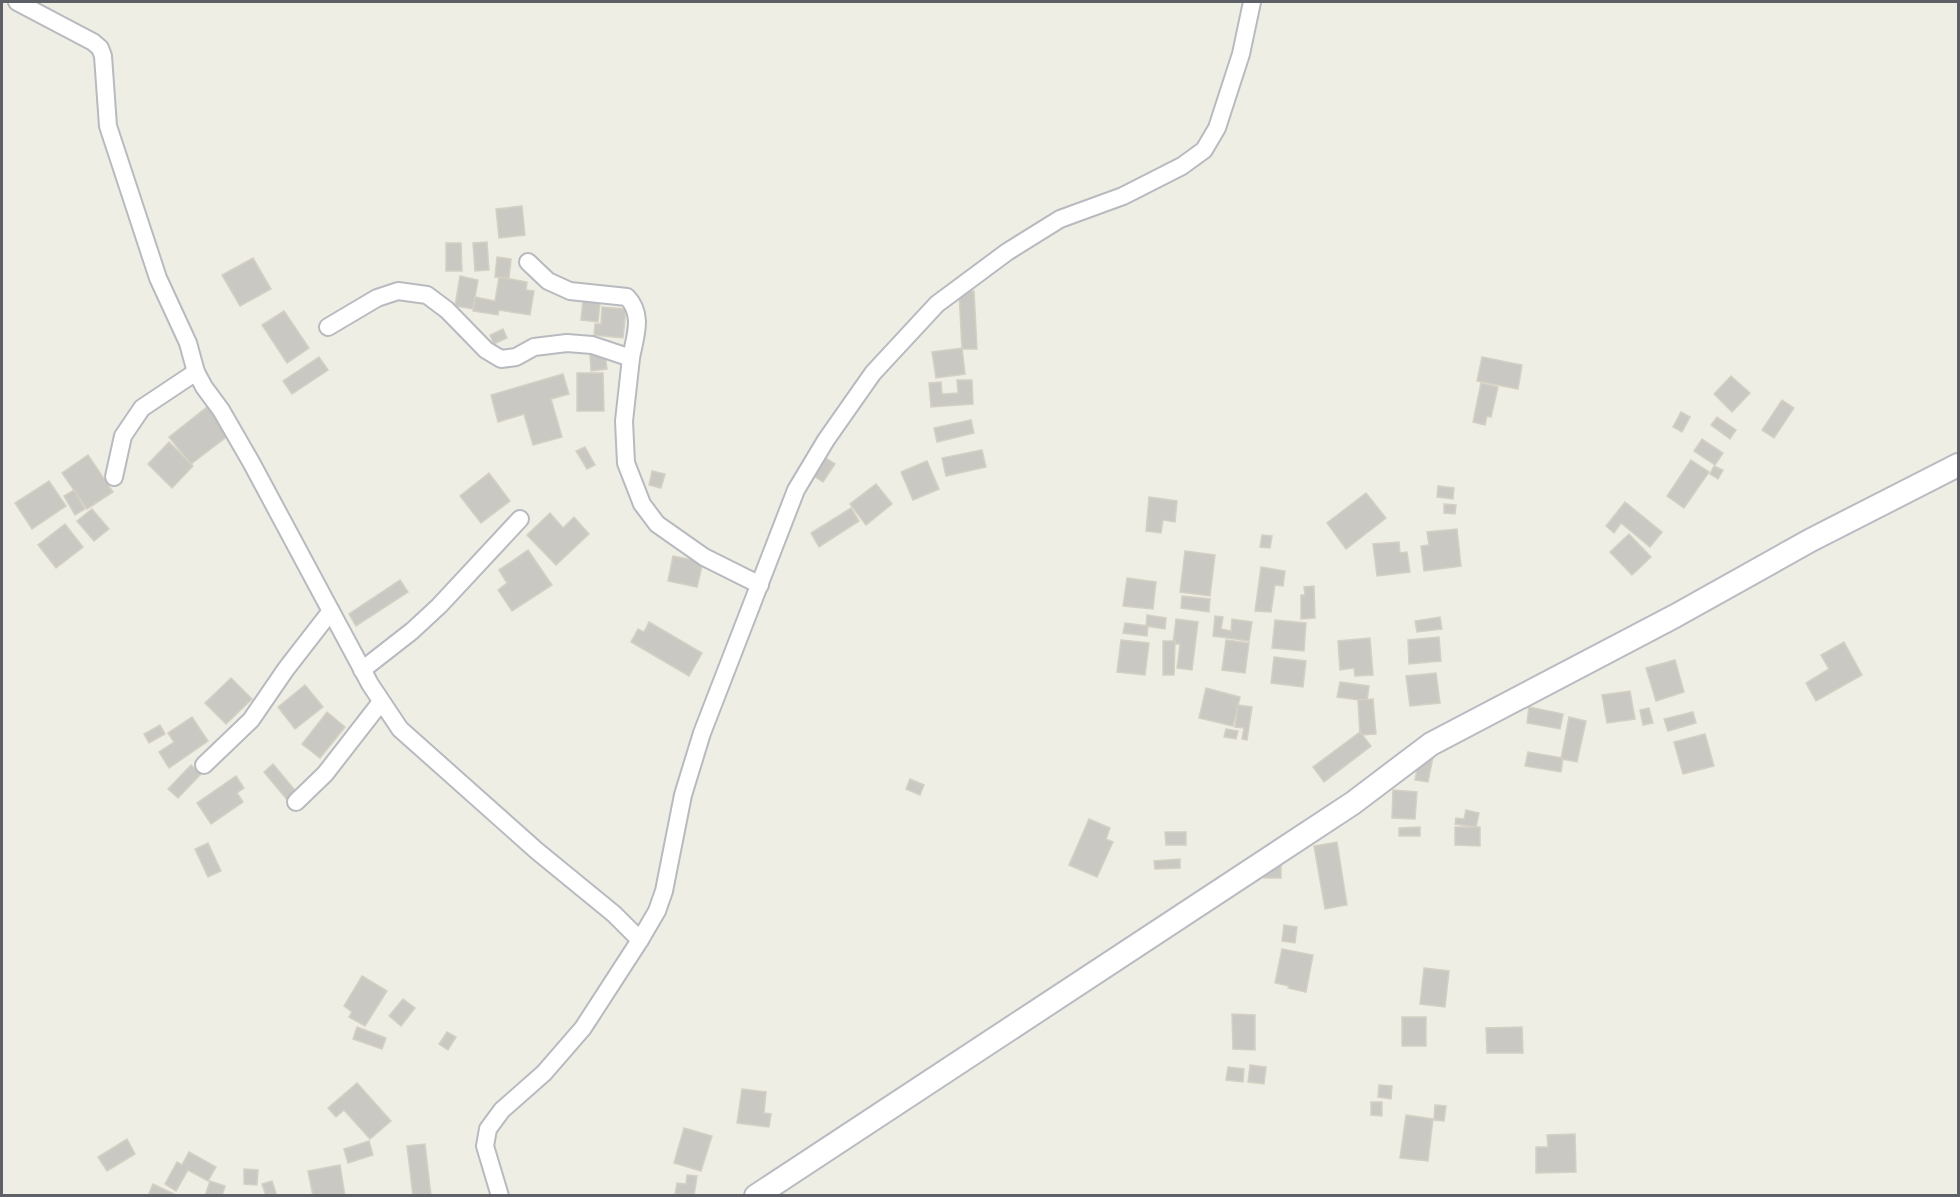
<svg xmlns="http://www.w3.org/2000/svg" width="1960" height="1197" viewBox="0 0 1960 1197" font-family="Lato,sans-serif">
	<rect width="100%" height="100%" fill="#efeee5"/>
	<g fill="#cac8c2" stroke="#d4d0c3" stroke-width="1.5">
		<polygon points="522,206 525,235 499,238 496,209"/>
		<polygon points="487,242 489,270 475,271 473,243"/>
		<polygon points="446,243 461,243 462,271 446,271"/>
		<polygon points="497,257 511,259 509,278 495,277"/>
		<polygon points="253,258 271,289 240,306 222,275"/>
		<polygon points="460,276 478,280 473,309 455,306"/>
		<polygon points="499,277 527,282 526,290 534,291 530,315 499,310 498,315 473,311 475,297 495,301"/>
		<polygon points="974,291 977,349 962,349 959,292"/>
		<polygon points="583,300 600,302 598,322 581,320"/>
		<polygon points="602,307 626,309 623,338 594,335 595,324 601,324"/>
		<polygon points="284,311 309,348 287,363 262,325"/>
		<polygon points="503,329 507,338 494,344 490,335"/>
		<polygon points="962,348 965,374 936,378 932,352"/>
		<polygon points="605,353 607,369 591,371 590,355"/>
		<polygon points="319,357 328,370 292,394 283,381"/>
		<polygon points="1482,357 1522,365 1518,389 1477,381"/>
		<polygon points="577,373 603,373 604,411 577,411"/>
		<polygon points="563,374 569,394 551,399 562,437 533,445 524,414 498,422 491,395"/>
		<polygon points="1731,376 1750,393 1732,412 1714,394"/>
		<polygon points="957,380 972,380 973,404 931,407 929,383 941,382 942,394 958,393"/>
		<polygon points="1481,383 1498,387 1491,417 1487,416 1485,425 1473,422"/>
		<polygon points="1782,400 1794,408 1774,438 1762,430"/>
		<polygon points="207,407 229,435 191,464 169,437"/>
		<polygon points="1681,412 1690,417 1682,432 1673,427"/>
		<polygon points="1717,417 1736,430 1730,439 1711,425"/>
		<polygon points="971,420 974,433 937,442 934,428"/>
		<polygon points="1702,439 1723,453 1715,465 1694,451"/>
		<polygon points="169,442 193,466 172,488 148,464"/>
		<polygon points="585,447 595,465 587,469 576,451"/>
		<polygon points="982,450 986,467 946,476 942,458"/>
		<polygon points="88,455 113,492 87,509 62,473"/>
		<polygon points="823,456 835,464 823,482 811,474"/>
		<polygon points="1691,460 1709,472 1684,508 1667,496"/>
		<polygon points="927,461 939,489 913,500 901,472"/>
		<polygon points="1714,466 1723,470 1718,479 1710,474"/>
		<polygon points="652,471 665,474 661,488 649,485"/>
		<polygon points="489,473 510,501 481,523 460,496"/>
		<polygon points="49,481 66,506 32,529 15,503"/>
		<polygon points="876,484 892,504 866,525 850,504"/>
		<polygon points="1438,486 1454,488 1453,499 1437,497"/>
		<polygon points="74,490 85,509 75,515 64,496"/>
		<polygon points="1366,493 1386,518 1346,549 1327,523"/>
		<polygon points="1149,497 1177,501 1175,522 1163,520 1161,533 1146,531"/>
		<polygon points="1625,502 1662,532 1650,547 1621,523 1614,533 1606,526"/>
		<polygon points="1444,504 1456,505 1455,514 1444,513"/>
		<polygon points="851,508 859,521 819,547 811,533"/>
		<polygon points="92,509 109,529 94,541 77,521"/>
		<polygon points="550,513 563,528 574,517 589,534 556,565 527,535"/>
		<polygon points="65,524 83,547 56,568 38,545"/>
		<polygon points="1457,529 1461,566 1424,571 1421,546 1429,545 1427,532"/>
		<polygon points="1629,534 1651,557 1632,575 1610,552"/>
		<polygon points="1262,535 1272,536 1270,548 1260,547"/>
		<polygon points="1399,542 1400,553 1407,552 1410,572 1377,576 1373,544"/>
		<polygon points="528,550 552,585 512,611 498,590 507,583 499,570"/>
		<polygon points="1185,551 1215,555 1210,596 1180,592"/>
		<polygon points="673,556 703,562 697,587 668,581"/>
		<polygon points="1261,567 1285,571 1283,586 1275,585 1271,612 1255,611"/>
		<polygon points="1127,578 1156,582 1153,609 1123,606"/>
		<polygon points="400,580 408,592 356,626 349,614"/>
		<polygon points="1314,586 1315,618 1301,619 1301,595 1305,595 1304,587"/>
		<polygon points="1182,596 1210,599 1209,612 1181,608"/>
		<polygon points="1147,615 1166,618 1165,629 1146,626"/>
		<polygon points="1215,616 1223,617 1221,629 1231,631 1232,619 1252,622 1249,641 1213,636"/>
		<polygon points="1440,617 1442,629 1417,632 1415,621"/>
		<polygon points="1176,619 1198,622 1192,670 1177,668 1180,644 1173,644"/>
		<polygon points="1275,620 1306,623 1304,651 1272,648"/>
		<polygon points="649,622 702,653 689,676 631,642 638,629 644,632"/>
		<polygon points="1125,623 1148,626 1147,636 1123,633"/>
		<polygon points="1439,637 1441,661 1409,664 1408,640"/>
		<polygon points="1370,638 1373,675 1355,676 1354,668 1340,670 1338,641"/>
		<polygon points="1121,640 1149,643 1145,675 1117,672"/>
		<polygon points="1226,640 1249,643 1245,673 1222,670"/>
		<polygon points="1163,641 1175,641 1174,675 1163,675"/>
		<polygon points="1844,642 1862,675 1816,701 1806,683 1829,669 1821,655"/>
		<polygon points="1274,657 1306,661 1303,687 1271,683"/>
		<polygon points="1675,660 1684,692 1656,701 1646,668"/>
		<polygon points="1436,673 1440,703 1410,706 1406,676"/>
		<polygon points="231,678 252,699 226,724 205,703"/>
		<polygon points="1340,682 1369,686 1367,701 1337,697"/>
		<polygon points="305,685 323,707 295,729 278,707"/>
		<polygon points="1206,688 1240,697 1233,726 1199,718"/>
		<polygon points="1630,691 1635,719 1607,723 1602,695"/>
		<polygon points="1373,699 1376,734 1360,735 1358,700"/>
		<polygon points="1238,705 1252,707 1247,740 1242,739 1244,728 1235,727"/>
		<polygon points="1529,707 1563,714 1560,729 1527,723"/>
		<polygon points="1649,708 1653,723 1643,725 1640,710"/>
		<polygon points="327,712 345,727 320,758 302,744"/>
		<polygon points="1693,712 1696,723 1668,731 1664,719"/>
		<polygon points="192,717 208,741 169,768 159,752 174,742 168,733"/>
		<polygon points="1569,717 1586,721 1577,762 1561,759"/>
		<polygon points="160,725 165,734 149,743 144,734"/>
		<polygon points="1226,729 1238,731 1236,739 1224,737"/>
		<polygon points="1360,732 1371,746 1324,782 1313,767"/>
		<polygon points="1705,734 1714,766 1683,774 1674,742"/>
		<polygon points="1528,752 1563,758 1561,772 1525,766"/>
		<polygon points="1420,754 1433,757 1428,782 1415,780"/>
		<polygon points="273,764 299,795 289,802 264,772"/>
		<polygon points="191,765 201,774 178,798 168,789"/>
		<polygon points="236,776 244,788 237,793 243,802 211,824 197,803"/>
		<polygon points="910,779 924,785 920,795 906,789"/>
		<polygon points="1393,790 1417,792 1415,819 1392,818"/>
		<polygon points="1466,810 1479,813 1476,827 1455,824 1456,818 1464,819"/>
		<polygon points="1089,819 1110,828 1106,839 1113,842 1097,877 1069,865"/>
		<polygon points="1420,827 1420,836 1399,836 1399,828"/>
		<polygon points="1455,827 1480,827 1480,846 1455,845"/>
		<polygon points="1165,832 1186,832 1186,845 1166,845"/>
		<polygon points="1337,842 1347,905 1325,909 1314,846"/>
		<polygon points="208,843 221,871 208,877 195,849"/>
		<polygon points="1180,859 1180,868 1155,869 1154,861"/>
		<rect x="1264" y="862" width="17" height="16"/>
		<polygon points="1284,925 1297,927 1295,943 1282,941"/>
		<polygon points="1282,949 1313,955 1306,992 1288,988 1289,986 1275,983"/>
		<polygon points="1424,968 1449,971 1445,1007 1420,1004"/>
		<polygon points="362,976 387,991 365,1026 349,1017 352,1012 344,1006"/>
		<polygon points="403,999 415,1008 401,1026 389,1016"/>
		<polygon points="1232,1014 1255,1015 1255,1050 1233,1049"/>
		<rect x="1402" y="1017" width="24" height="29"/>
		<polygon points="357,1027 386,1038 382,1049 353,1039"/>
		<polygon points="1522,1027 1523,1053 1487,1053 1486,1028"/>
		<polygon points="447,1032 456,1037 448,1050 439,1044"/>
		<polygon points="1250,1065 1266,1067 1264,1084 1248,1082"/>
		<polygon points="1228,1067 1244,1069 1243,1082 1226,1080"/>
		<polygon points="357,1083 391,1121 370,1139 344,1110 336,1117 328,1108"/>
		<polygon points="1379,1085 1392,1086 1391,1099 1378,1097"/>
		<polygon points="742,1089 766,1092 764,1113 771,1114 769,1127 737,1123"/>
		<polygon points="1371,1102 1382,1102 1382,1116 1371,1115"/>
		<polygon points="1435,1105 1446,1106 1444,1121 1434,1120"/>
		<polygon points="1406,1115 1433,1119 1428,1161 1400,1158"/>
		<polygon points="684,1128 712,1136 701,1171 674,1163"/>
		<polygon points="1575,1134 1576,1172 1536,1173 1536,1147 1548,1147 1547,1135"/>
		<polygon points="127,1139 135,1154 107,1171 98,1157"/>
		<polygon points="369,1141 373,1155 348,1163 344,1149"/>
		<polygon points="425,1144 431,1196 413,1196 407,1146"/>
		<polygon points="189,1152 216,1167 208,1181 188,1170 176,1191 165,1184 177,1162 182,1165"/>
		<polygon points="340,1165 345,1196 313,1196 308,1171"/>
		<polygon points="244,1169 258,1170 257,1185 244,1184"/>
		<polygon points="687,1175 697,1176 694,1196 675,1194 677,1183 686,1184"/>
		<polygon points="210,1181 225,1186 222,1196 205,1196"/>
		<polygon points="272,1181 277,1196 266,1196 262,1184"/>
		<polygon points="153,1184 178,1196 148,1196"/>
	</g>
	<g fill="none" stroke-linecap="round" stroke-linejoin="round">
		<defs>
			<g id="street">
				<polyline points="17,2 93,42 100,48 103,56 108,126 158,278 188,343 196,372 204,387 221,410 251,462 370,684 400,729 537,851 614,914 640,940 583,1028 544,1073 502,1110 488,1129 485,1146 500,1196"/>
				<path d="M528 262 548 281 570 291 627 297C644 315 635 336 631 358"/>
				<polyline points="328,327 377,298 398,291 427,295 447,310 486,350 501,359 516,357 534,347 567,343 592,345 631,358 624,421 626,463 642,504 657,524 704,557 760,585"/>
				<polyline points="114,477 123,436 142,408 196,372"/>
				<polyline points="362,670 412,631 439,606 520,519"/>
				<polyline points="204,765 251,720 286,669 331,611"/>
				<polyline points="296,802 325,774 381,702"/>
				<polyline points="640,940 657,911 664,891 683,795 702,733 796,490 826,440 873,373 937,304 1007,252 1060,219 1123,196 1182,166 1204,150 1217,128 1241,54 1252,2"/>
			</g>
			<polyline id="secondary" points="756,1196 1353,803 1431,744 1675,616 1811,540 1958,465"/>
		</defs>
		<use href="#street" stroke="#b7babf" stroke-width="20"/>
		<use href="#secondary" stroke="#b8bbc1" stroke-width="26"/>
		<use href="#street" stroke="#fff" stroke-width="16"/>
		<use href="#secondary" stroke="#fff" stroke-width="22"/>
	</g>
	<rect width="1960" height="1197" fill="none" stroke="#5d6066" stroke-width="6"/>
</svg>
